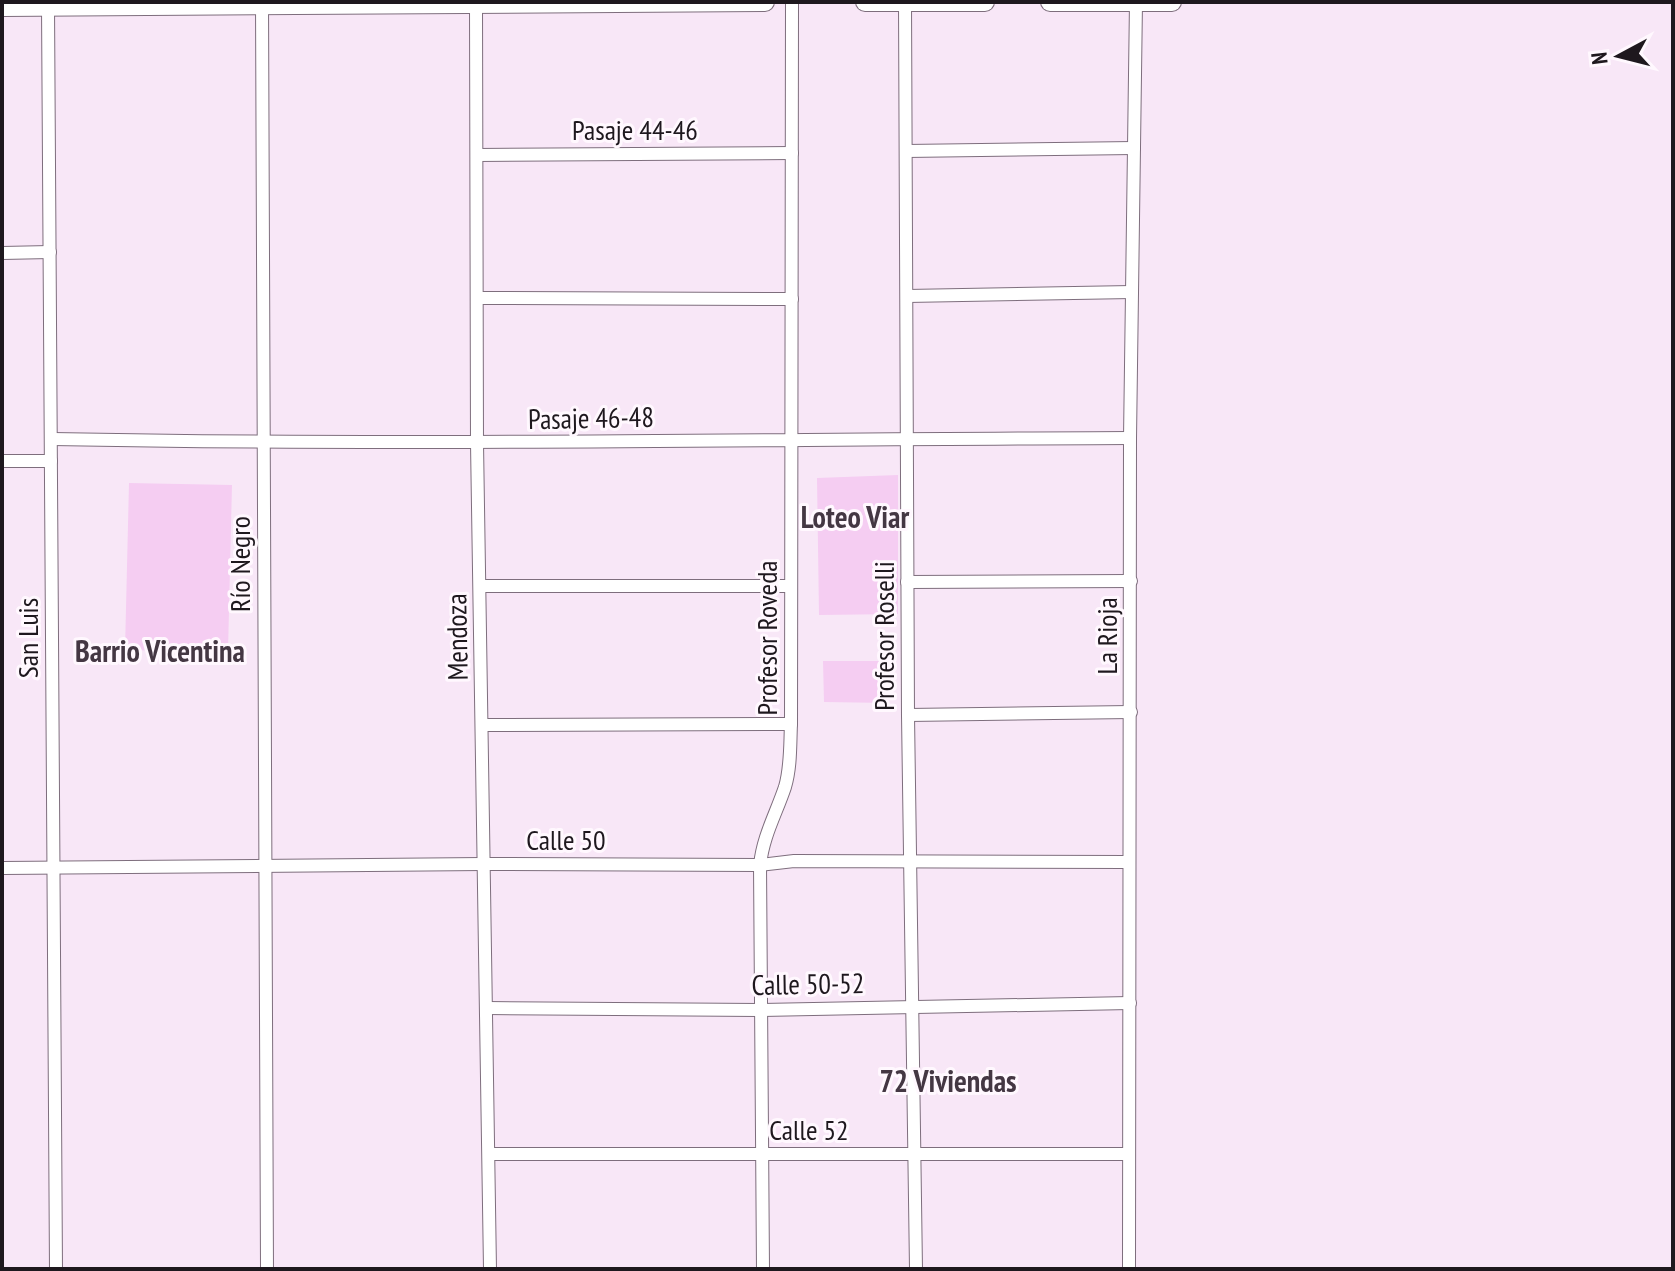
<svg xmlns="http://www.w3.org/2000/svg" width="1675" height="1271" viewBox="0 0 1675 1271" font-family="'PT Sans Narrow',sans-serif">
	<rect width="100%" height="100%" fill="#f8e7f7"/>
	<g fill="#f5cdf2">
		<polygon points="898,475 898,614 819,615 817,478"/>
		<polygon points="129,483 232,485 228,652 125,650"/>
		<polygon points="823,661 889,661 889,703 824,702"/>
	</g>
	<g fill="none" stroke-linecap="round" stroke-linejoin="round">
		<defs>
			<g id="street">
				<polyline points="262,2 267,1269"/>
				<polyline points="905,2 908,715 916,1269"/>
				<polyline points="476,4 477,443 490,1269"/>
				<polyline points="48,6 56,1269"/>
				<polyline points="906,151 1134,148"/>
				<polyline points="477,155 792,153"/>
				<polyline points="2,253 50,252"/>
				<polyline points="907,296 1132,292"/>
				<polyline points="478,298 792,299"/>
				<path d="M52 439C411 446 770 439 1130 438"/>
				<polyline points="2,461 51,461"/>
				<polyline points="907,582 1131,581"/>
				<polyline points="480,586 791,586"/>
				<polyline points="908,715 1131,712"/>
				<polyline points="482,725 791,724"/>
				<polyline points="2,868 483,864 760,865 794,861 1129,862"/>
				<polyline points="487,1008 759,1010 1130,1003"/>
				<polyline points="489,1154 1129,1154"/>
				<path d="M763 1269 760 865C763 836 776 814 785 787 791 767 790 745 791 724L792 2"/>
				<polyline points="1129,1269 1130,438 1136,2"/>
			</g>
			<g id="secondary">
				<polyline points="865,2 985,2"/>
				<polyline points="1050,2 1172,2"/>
				<polyline points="2,7 765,2"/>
			</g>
		</defs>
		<use href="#street" stroke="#7e6e7d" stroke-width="14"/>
		<use href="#secondary" stroke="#7e6e7d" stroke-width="20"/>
		<use href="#street" stroke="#fff" stroke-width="12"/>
		<use href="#secondary" stroke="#fff" stroke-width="18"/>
	</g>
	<g text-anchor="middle" stroke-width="6" stroke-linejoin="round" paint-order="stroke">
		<g font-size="28" fill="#1e181e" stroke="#fff8fe">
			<text x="635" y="140">Pasaje 44-46</text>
			<text transform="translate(591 418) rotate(-1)" y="10">Pasaje 46-48</text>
			<text transform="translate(240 564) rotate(-90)" y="10">Río Negro</text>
			<text transform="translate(884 636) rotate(-90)" y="10">Profesor Roselli</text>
			<text transform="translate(1107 636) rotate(-90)" y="10">La Rioja</text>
			<text transform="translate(457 637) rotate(-91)" y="10">Mendoza</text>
			<text transform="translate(28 638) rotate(-90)" y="10">San Luis</text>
			<text transform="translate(767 638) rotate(-90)" y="10">Profesor Roveda</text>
			<text x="566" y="850">Calle 50</text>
			<text transform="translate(808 984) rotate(-1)" y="10">Calle 50-52</text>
			<text x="809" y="1140">Calle 52</text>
		</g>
		<g font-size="30" font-weight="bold" fill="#443743" stroke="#fff8fe">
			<text x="855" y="528">Loteo Viar</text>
			<text x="160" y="662">Barrio Vicentina</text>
			<text x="948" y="1092">72 Viviendas</text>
		</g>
	</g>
	<rect width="1675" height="1271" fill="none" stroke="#1e181e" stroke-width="8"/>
	<g transform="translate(1619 56) rotate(263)" stroke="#fff8fe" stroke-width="6" paint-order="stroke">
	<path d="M0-6L14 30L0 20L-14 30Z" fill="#1e181e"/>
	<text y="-12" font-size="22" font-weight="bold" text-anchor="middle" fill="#1e181e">N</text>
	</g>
</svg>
